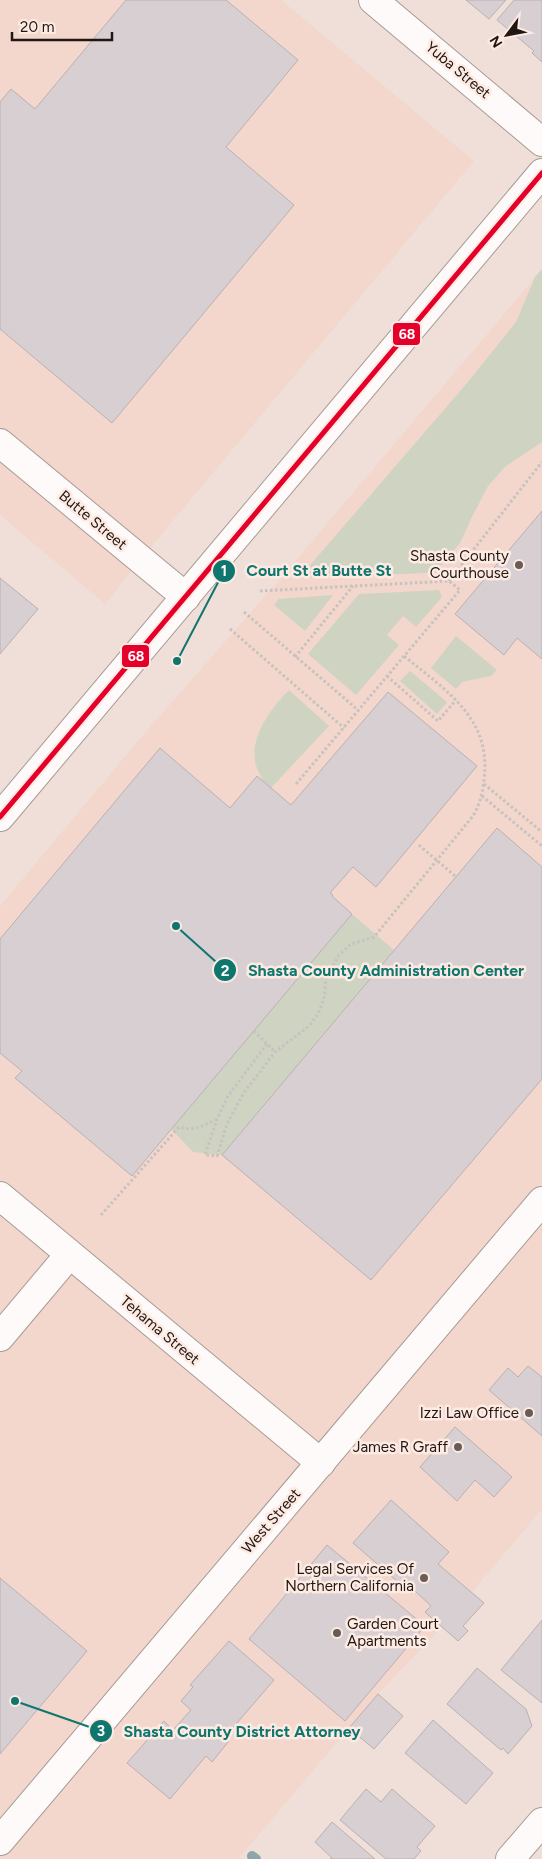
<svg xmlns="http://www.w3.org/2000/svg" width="542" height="1859" viewBox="0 0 542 1859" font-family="Figtree,sans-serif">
	<rect width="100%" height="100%" fill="#efdfd8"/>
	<g fill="#f3d7cc">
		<polygon points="0,0 281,0 474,161 166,529 105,604 0,515"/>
		<polygon points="542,269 542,1509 472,1592 484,1603 463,1626 468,1631 458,1641 442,1627 378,1694 240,1857 242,1859 0,1859 0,906 143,735 281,578"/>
	</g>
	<g fill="#cfd4c2">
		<polygon points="542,269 542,442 506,466 488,486 472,517 460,543 436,571 425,573 299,578 467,383 516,322 535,277"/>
		<polygon points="439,590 442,597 416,627 403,616 387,635 399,645 356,695 308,654 359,594"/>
		<polygon points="333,595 305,631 274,605 279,599"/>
		<polygon points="456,636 497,670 491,676 462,682 456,689 431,668"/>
		<polygon points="410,671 447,702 437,714 400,681"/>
		<path d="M289 690 329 726 271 788 261 779 262 778C241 748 268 711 289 690Z"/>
		<polygon points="352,914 394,950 222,1155 193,1152 171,1129"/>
	</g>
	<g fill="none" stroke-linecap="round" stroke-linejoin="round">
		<polyline stroke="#8ea6aa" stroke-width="10" points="252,1856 256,1859"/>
	</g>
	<g fill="#d8cfd2" stroke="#b9b0b2">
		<polygon points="126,0 226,0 298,60 226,147 294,205 112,423 0,329 0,102 11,89 35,109"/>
		<polygon points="466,0 506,0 489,19"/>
		<polygon points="514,0 542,0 542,62 532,53 534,51 497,20"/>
		<polygon points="542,511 542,659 517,638 504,655 455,614"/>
		<polygon points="0,578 38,609 0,654"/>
		<polygon points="388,692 477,766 376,887 353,867 330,893 333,895 332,896 352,914 132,1176 15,1078 22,1071 0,1053 0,939 160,748 230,808 257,776 291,805"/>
		<polygon points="497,828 542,867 542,1079 371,1280 222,1155"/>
		<polygon points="528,1366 542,1377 542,1436 489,1390 508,1368 518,1377"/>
		<polygon points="455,1427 512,1477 494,1497 475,1480 457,1501 420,1467"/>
		<polygon points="391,1500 449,1552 438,1564 484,1603 463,1626 468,1631 458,1641 425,1612 431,1606 415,1591 412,1594 353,1543"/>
		<polygon points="327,1545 425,1626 345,1721 249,1639"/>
		<polygon points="0,1578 87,1651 0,1754"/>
		<polygon points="542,1620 542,1703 501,1670"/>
		<polygon points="229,1641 274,1680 224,1738 229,1741 212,1762 206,1756 170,1799 127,1763 164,1721 173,1730 191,1710 181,1701 193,1687 190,1685"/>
		<polygon points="477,1668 526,1709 532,1726 508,1754 503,1748 501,1750 447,1704"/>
		<polygon points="378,1694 403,1716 374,1749 349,1728"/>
		<polygon points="433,1720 493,1773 466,1804 405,1753"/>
		<polygon points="366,1789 381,1802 392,1789 435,1826 417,1847 421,1851 414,1859 386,1859 340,1820"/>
		<polygon points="332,1822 375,1859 330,1859 332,1858 315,1842"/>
	</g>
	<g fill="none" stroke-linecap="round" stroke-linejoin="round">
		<defs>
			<g id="minor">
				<polyline points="373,0 542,142"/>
				<polyline points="0,443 186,597"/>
				<polyline points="0,1196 321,1463"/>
				<polyline points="0,1337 69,1255"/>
				<polyline points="0,1841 542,1201"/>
				<polyline points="510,1859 542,1822"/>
			</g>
			<polyline id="major" points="0,817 542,173"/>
		</defs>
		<use href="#minor" stroke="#a79b95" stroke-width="30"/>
		<use href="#major" stroke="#a79b95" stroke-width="30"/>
		<g stroke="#c7c2bf" stroke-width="3" stroke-dasharray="2.5 2.5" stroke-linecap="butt">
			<polyline points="449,581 542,462"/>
			<polyline points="260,591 449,581 460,590 296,784"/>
			<polyline points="244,612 358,710"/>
			<polyline points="230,629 344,728"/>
			<polyline points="295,657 353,586"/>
			<polyline points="387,676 438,721 456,700"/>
			<polyline points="484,784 542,832"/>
			<polyline points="482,796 542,846"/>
			<polyline points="419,845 455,876"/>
			<polyline points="254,1031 275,1052"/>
			<path d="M267 1044 228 1096 217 1119 205 1155 217 1156 227 1124 243 1094 275 1052 309 1026 318 1014 324 999 326 979 339 955 351 944 374 937 473 816C480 804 483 792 484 779 492 718 445 690 404 656"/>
			<path d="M101 1215 179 1127C194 1132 204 1125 217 1119"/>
		</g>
		<use href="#minor" stroke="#fdfaf9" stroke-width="28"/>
		<use href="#major" stroke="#fdfaf9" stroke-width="28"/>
		<defs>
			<polyline id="bus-1" points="0,817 542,173"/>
		</defs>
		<use href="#bus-1" stroke="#fdebe3" stroke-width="9"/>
		<use href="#bus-1" stroke="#e4002b" stroke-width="5"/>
	</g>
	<g fill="#685c57" stroke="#fdebe3" stroke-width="2">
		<circle cx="519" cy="565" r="5"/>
		<circle cx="529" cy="1413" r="5"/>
		<circle cx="458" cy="1447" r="5"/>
		<circle cx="424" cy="1578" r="5"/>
		<circle cx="337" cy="1633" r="5"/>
	</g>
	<g text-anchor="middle" stroke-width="5" stroke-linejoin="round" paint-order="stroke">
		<g font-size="15" fill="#201612" stroke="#fdebe3">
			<text transform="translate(458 70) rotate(40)" y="5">Yuba Street</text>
			<text transform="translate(93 520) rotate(40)" y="5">Butte Street</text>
			<text transform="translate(160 1330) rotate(40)" y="5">Tehama Street</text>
			<text transform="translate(271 1521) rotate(-49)" y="5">West Street</text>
		</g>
		<g font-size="15" fill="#201612" stroke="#fdebe3" text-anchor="end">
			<text x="509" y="561">Shasta County<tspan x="509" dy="17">Courthouse</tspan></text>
			<text x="519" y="1418">Izzi Law Office</text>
			<text x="448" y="1452">James R Graff</text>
			<text x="414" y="1574">Legal Services Of<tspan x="414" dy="17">Northern California</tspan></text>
			<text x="347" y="1629" text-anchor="start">Garden Court<tspan x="347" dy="17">Apartments</tspan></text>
		</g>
	</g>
	<path fill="none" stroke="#0f766e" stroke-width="2" d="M177 661L224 571M176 926L225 970M15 1701L101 1731"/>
	<g fill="#0f766e" stroke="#fdebe3" stroke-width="2">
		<circle cx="177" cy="661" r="5"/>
		<circle cx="176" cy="926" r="5"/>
		<circle cx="15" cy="1701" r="5"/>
		<circle cx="224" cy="571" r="12"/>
		<circle cx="225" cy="970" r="12"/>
		<circle cx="101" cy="1731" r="12"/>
	</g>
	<g font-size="15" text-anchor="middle" font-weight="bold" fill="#fff">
		<text x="224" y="576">1</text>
		<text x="225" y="976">2</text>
		<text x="101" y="1736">3</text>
	</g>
	<g font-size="16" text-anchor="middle" font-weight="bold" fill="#0f766e" stroke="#fdebe3" stroke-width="5" stroke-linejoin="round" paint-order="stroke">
		<text x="319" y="576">Court St at Butte St</text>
		<text x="386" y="976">Shasta County Administration Center</text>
		<text x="242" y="1737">Shasta County District Attorney</text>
	</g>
	<g stroke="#fdebe3" stroke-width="2">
		<rect x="392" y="322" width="29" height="24" rx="5" fill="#e4002b"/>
		<rect x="121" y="644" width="29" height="24" rx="5" fill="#e4002b"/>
	</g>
	<g font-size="14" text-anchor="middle" font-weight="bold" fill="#fff">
		<text x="407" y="339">68</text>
		<text x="136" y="661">68</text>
	</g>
	<g transform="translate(507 35) rotate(238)" stroke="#fdebe3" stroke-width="4" paint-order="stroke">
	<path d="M0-4L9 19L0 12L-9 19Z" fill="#201612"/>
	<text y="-8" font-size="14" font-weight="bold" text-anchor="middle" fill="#201612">N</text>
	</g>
	<path d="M12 32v8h100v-8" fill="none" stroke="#201612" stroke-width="2.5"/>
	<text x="20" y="32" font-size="15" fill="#201612" stroke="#fdebe3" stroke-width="4" paint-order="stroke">20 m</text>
</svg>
